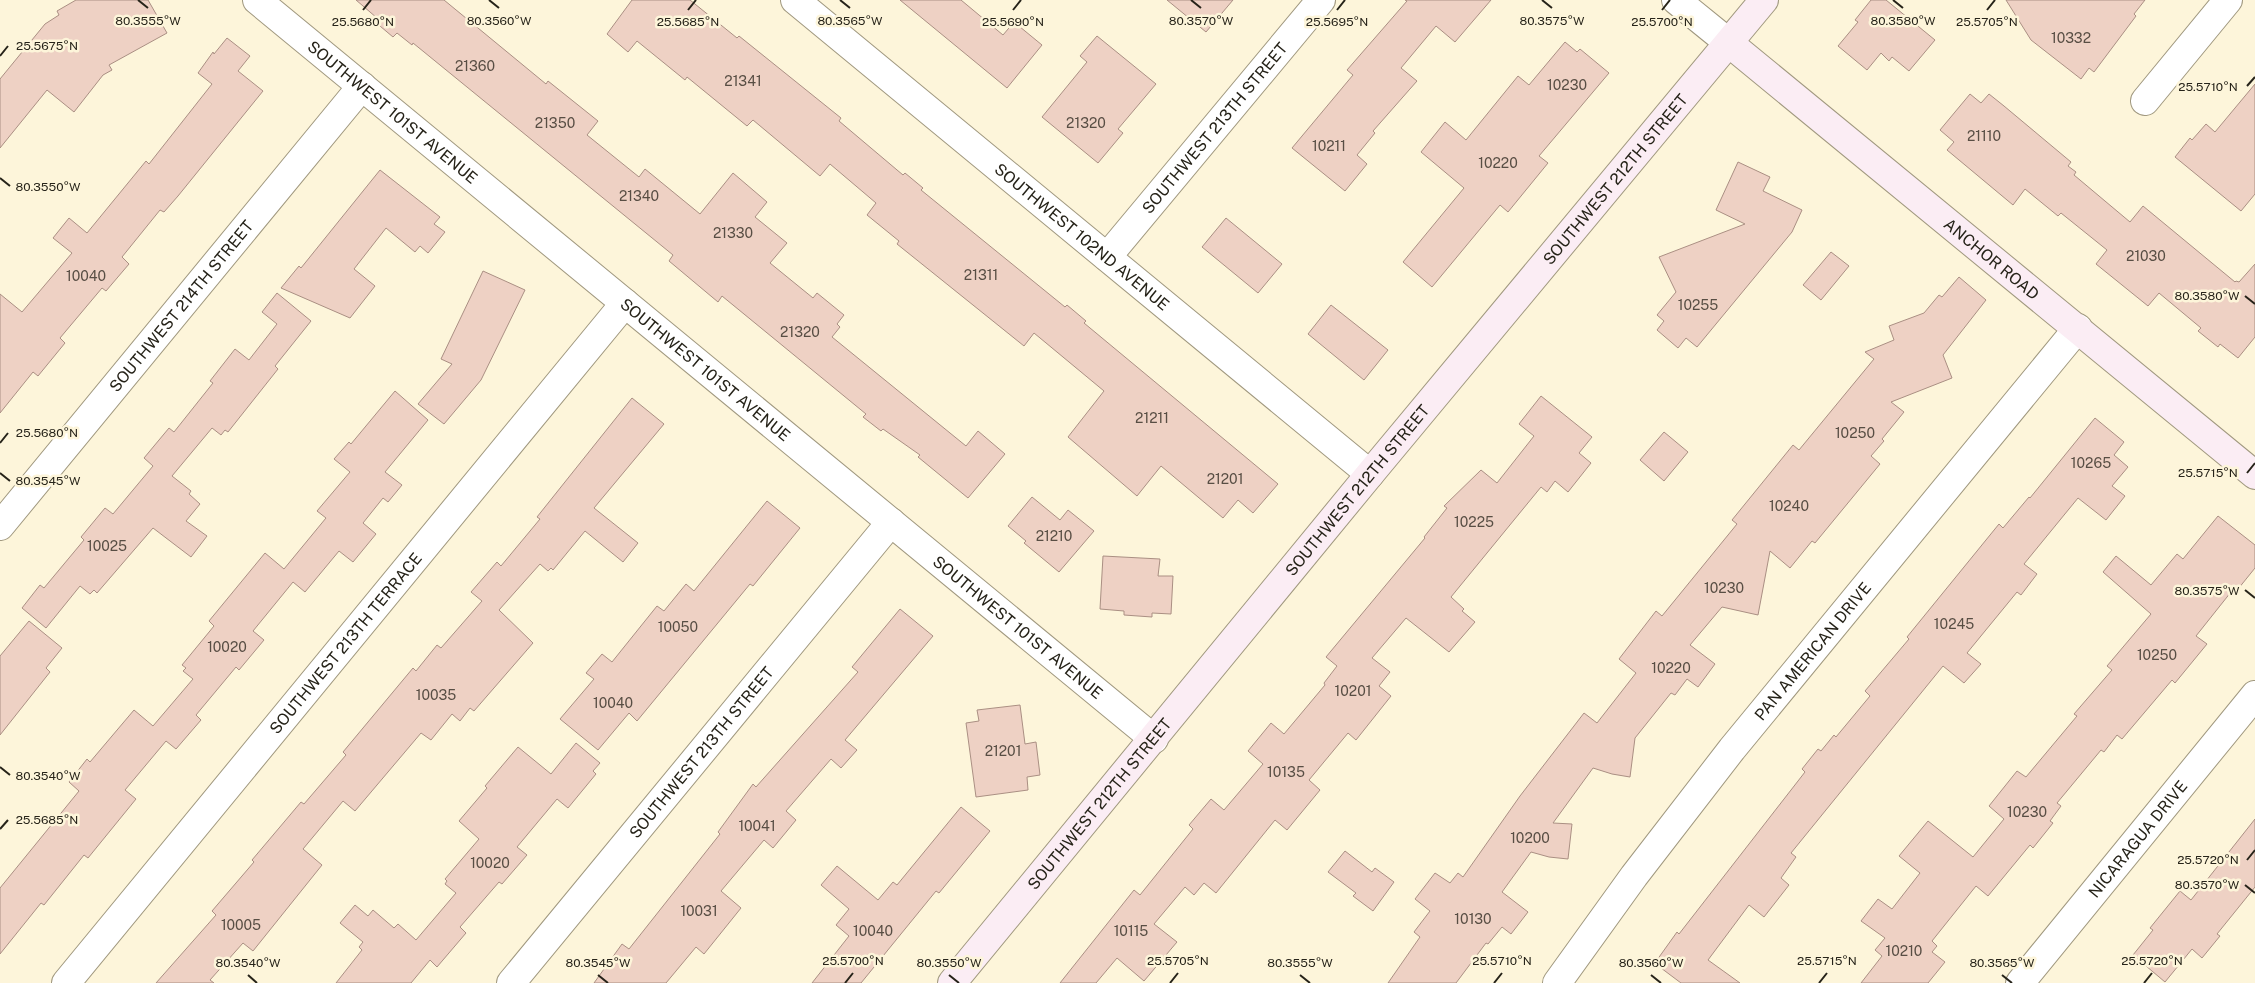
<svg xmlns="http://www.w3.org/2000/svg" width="2255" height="983" viewBox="0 0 2255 983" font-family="'Public Sans',sans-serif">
	<rect width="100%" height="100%" fill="#fdf5da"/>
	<g fill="#eed1c4" stroke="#aa8f83">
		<polygon points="76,0 148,0 167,33 109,65 112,70 103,75 74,112 47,90 0,148 0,79 45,24 59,15 57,11"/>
		<polygon points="356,0 444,0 546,84 548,81 598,121 587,135 639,177 645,169 700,214 733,173 767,202 755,217 787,243 770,263 813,298 817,293 844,315 837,324 840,327 832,337 966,446 978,431 1005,454 968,498 918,457 920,455 883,429 881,431 863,417 866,414 722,296 718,302 669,261 673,255 413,43 412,45 397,33 393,37 374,21 377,18"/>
		<polygon points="632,0 690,0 737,38 739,36 841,118 839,121 903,175 905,173 923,188 921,190 1065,307 1067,305 1086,321 1084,323 1278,484 1253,513 1238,500 1223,518 1161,466 1137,496 1068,437 1104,391 1034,333 1024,346 897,244 899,241 867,215 876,203 830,164 820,176 753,120 747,126 687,77 685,80 637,41 628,52 607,34"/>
		<polygon points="900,0 961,0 1003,35 1014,22 1042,45 1007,88"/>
		<polygon points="1167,0 1233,0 1206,32"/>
		<polygon points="1405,0 1491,0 1455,42 1436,26 1401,68 1417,81 1373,131 1375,133 1357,155 1367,164 1345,191 1292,148 1353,75 1347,70 1407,1"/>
		<polygon points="1871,0 1886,0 1935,40 1909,71 1892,57 1889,61 1881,53 1867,70 1838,46 1858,22 1855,20"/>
		<polygon points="2006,0 2145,0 2134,14 2136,16 2094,72 2089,68 2081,79 2031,40"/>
		<polygon points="1097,36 1156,84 1118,129 1123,133 1098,163 1042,117 1087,62 1080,56"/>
		<polygon points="227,38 250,56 238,71 263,91 178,196 164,212 160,210 122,257 129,264 106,291 102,288 60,338 65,343 38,376 33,372 0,413 0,294 22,312 72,253 53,238 69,218 87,233 146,161 149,164 212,84 198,73 213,52 214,54"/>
		<polygon points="1565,42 1577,52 1580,49 1609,73 1539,156 1548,163 1508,212 1500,205 1432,287 1403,262 1464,188 1421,152 1445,122 1466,140 1518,76 1529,85"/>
		<polygon points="2255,84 2255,194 2241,211 2175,157 2190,138 2192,140 2206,124 2215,132"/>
		<polygon points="1970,94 1981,103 1989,94 2004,106 2071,162 2068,166 2076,172 2074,175 2130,222 2143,206 2235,282 2236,281 2239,282 2255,264 2255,337 2238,358 2220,344 2218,347 2198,331 2201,328 2159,293 2148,306 2096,264 2107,250 2061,213 2058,216 2025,189 2013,205 1947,150 1954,142 1940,130"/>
		<polygon points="1738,162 1770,177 1763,191 1802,210 1792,232 1697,347 1686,338 1678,348 1657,330 1664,321 1657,315 1676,292 1659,257 1745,224 1716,210"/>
		<polygon points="380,170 440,217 434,224 445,232 428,253 420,246 415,252 386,228 354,269 375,286 350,318 281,288 299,266 301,268"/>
		<polygon points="1226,218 1282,264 1258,293 1202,247"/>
		<polygon points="1831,252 1849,266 1821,300 1803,285"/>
		<polygon points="483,271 525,290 481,380 444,424 418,404 452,364 441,359"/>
		<polygon points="1959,277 1986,300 1943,355 1952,378 1891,402 1904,412 1882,439 1884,441 1871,456 1880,464 1815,543 1812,541 1790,568 1770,551 1758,615 1722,607 1690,645 1715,664 1698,687 1687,679 1675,695 1671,693 1635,738 1630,777 1612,774 1593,768 1553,823 1572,824 1568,859 1549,857 1531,852 1502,892 1528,912 1511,934 1502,927 1488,944 1486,943 1456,983 1388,983 1420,937 1414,932 1430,911 1415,899 1435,873 1450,883 1458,873 1463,877 1520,796 1584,713 1597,723 1636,673 1619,659 1656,611 1662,616 1737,524 1732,520 1793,445 1799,450 1874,359 1865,352 1894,340 1889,326 1924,313 1939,295 1942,297"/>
		<polygon points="277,293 311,321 275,366 278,369 228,432 225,430 221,435 212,428 172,476 191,491 189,494 200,504 186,521 207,536 191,557 153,528 97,593 94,590 90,594 80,586 46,628 22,608 40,585 44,588 84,540 81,537 105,508 113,514 153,466 144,458 169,428 174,432 213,383 210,381 235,349 249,360 277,324 262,312"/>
		<polygon points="1331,305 1388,350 1364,380 1308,334"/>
		<polygon points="395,391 428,420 385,472 402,485 388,502 383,498 363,523 376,534 353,562 339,551 305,592 293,582 253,631 264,640 239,670 236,667 196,715 201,720 176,749 166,741 125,790 136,799 88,858 84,855 44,905 41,903 0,954 0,888 79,791 69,782 87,759 90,762 134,710 153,726 193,679 183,671 186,668 182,665 214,626 209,621 265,553 284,569 326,518 317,511 350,472 334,459 349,442 351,444"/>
		<polygon points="1541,396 1592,437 1579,453 1591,463 1568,492 1555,481 1547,492 1541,487 1451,597 1464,609 1462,611 1475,622 1449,652 1406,618 1372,658 1390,672 1379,686 1391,696 1356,740 1348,733 1309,780 1320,790 1287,830 1275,820 1216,893 1204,883 1194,895 1185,887 1154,924 1177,942 1144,981 1117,958 1096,983 1060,983 1134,890 1140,895 1193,829 1189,825 1211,799 1224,810 1263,764 1248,751 1271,723 1284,734 1325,685 1324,683 1337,666 1326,657 1425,538 1424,537 1447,508 1444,506 1481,470 1497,483 1534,436 1519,424"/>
		<polygon points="632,398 664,424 594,508 638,543 623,562 585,531 553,570 551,568 548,571 540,564 499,610 533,643 474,711 470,708 460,721 452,714 431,740 421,733 355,811 343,801 303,849 322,865 253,951 243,943 210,980 214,983 156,983 216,915 212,911 254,862 252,860 301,802 304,804 346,755 343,752 413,668 416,671 437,645 441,648 482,601 471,592 497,562 501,566 540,519 537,517"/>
		<polygon points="2095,418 2124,442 2114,455 2128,467 2112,486 2125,496 2106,520 2078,498 2024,564 2037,574 2021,595 2017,592 1967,653 1981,664 1964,683 1943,666 1791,853 1796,857 1781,878 1789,885 1764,917 1749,905 1708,960 1740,983 1681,983 1657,965 1660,962 1657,960 1677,932 1679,934 1805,772 1802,769 1818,749 1821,751 1834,735 1836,737 1870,696 1865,691 1909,639 1907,637 1999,524 2003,528 2029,497 2030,498"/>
		<polygon points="1664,432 1688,452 1664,481 1640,460"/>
		<polygon points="1032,497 1060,520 1068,510 1094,531 1059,572 1024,543 1026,541 1008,526"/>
		<polygon points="767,501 800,528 753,586 750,584 637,721 629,713 598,750 560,719 594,679 586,673 602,654 612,662 657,606 664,611 686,584 694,591"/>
		<polygon points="2218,516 2255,545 2255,568 2234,594 2231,592 2196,636 2207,644 2175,683 2172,680 2122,739 2117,735 2104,752 2101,750 2057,803 2061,806 2050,821 2053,823 2033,848 2030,845 1988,896 1976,886 1932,941 1937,946 1932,952 1945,962 1928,983 1861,983 1882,956 1875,950 1885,938 1861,921 1878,899 1892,909 1920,873 1899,856 1928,821 1973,857 2004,819 1989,806 2017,771 2026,777 2077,716 2074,714 2112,670 2107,666 2151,614 2103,572 2116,556 2151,585 2177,554 2183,559"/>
		<polygon points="1103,556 1160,559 1158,576 1173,576 1171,614 1152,613 1152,617 1124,615 1124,611 1100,609"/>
		<polygon points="900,609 933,636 845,740 857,750 841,768 831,759 786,811 796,820 773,848 764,840 721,891 741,908 704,954 696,947 666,983 594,983 622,944 629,949 720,834 718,832 753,784 756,787 858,672 852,667"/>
		<polygon points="29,621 62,648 46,668 50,672 0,735 0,656"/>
		<polygon points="1020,705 1025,744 1036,742 1040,775 1027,777 1028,790 976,797 966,723 979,721 977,710"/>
		<polygon points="576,743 600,763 593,771 596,774 568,808 557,799 517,847 527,855 502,884 499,882 460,927 466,933 437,967 430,960 411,983 336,983 362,950 359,947 363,942 340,923 355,905 368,916 373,910 394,928 398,924 416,940 456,893 445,884 447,881 445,879 479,839 459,821 487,788 485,786 518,747 551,774"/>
		<polygon points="961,807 990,831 939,893 936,891 861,983 812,983 849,936 836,925 849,909 821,885 837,866 878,900 893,882 897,885"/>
		<polygon points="2255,819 2255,887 2217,934 2220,936 2202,958 2192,949 2165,982 2133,955 2153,930 2150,928 2180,891 2191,900"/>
		<polygon points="1345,851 1372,872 1375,868 1394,882 1373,911 1353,896 1356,893 1328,872"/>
	</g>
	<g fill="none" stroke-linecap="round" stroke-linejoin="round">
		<defs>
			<g id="street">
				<path id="s1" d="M257 0 1154 739"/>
				<path id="s2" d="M795 0 1370 474"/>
				<polyline points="1676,0 1729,43"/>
				<polyline points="2145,101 2228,0"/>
				<path id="s3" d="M1107 257 1321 0"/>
				<path id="s4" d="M0 526 362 86"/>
				<path id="s5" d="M66 983 625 303"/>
				<path id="s6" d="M511 983 891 522"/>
				<path id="s7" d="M1557 983 1634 876 1732 749 2078 328"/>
				<path id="s8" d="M2020 983 2255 695"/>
			</g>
			<g id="secondary">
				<path id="s9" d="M1729 43 2255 475"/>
				<path id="s10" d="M952 983 1370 474 1764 0"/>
			</g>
		</defs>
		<use href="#street" stroke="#a0987f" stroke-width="30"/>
		<use href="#secondary" stroke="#a0987f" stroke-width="30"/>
		<use href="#street" stroke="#fff" stroke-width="28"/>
		<use href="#secondary" stroke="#fbedf4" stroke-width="28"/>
	</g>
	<path fill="none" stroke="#262319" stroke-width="2" d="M138 0 148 8M489 0 499 8M840 0 850 8M1191 0 1201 8M1542 0 1552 8M1893 0 1903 8M363 10 371 0M688 10 696 0M1013 10 1021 0M1337 10 1345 0M1662 10 1670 0M1987 10 1995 0M0 56 8 46M2247 86 2255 77M0 178 10 186M2245 296 2255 304M0 443 8 433M0 473 10 481M2247 473 2255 463M2245 590 2255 598M0 767 10 775M0 829 8 820M2247 860 2255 850M2245 885 2255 893M248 975 257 983M598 975 608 983M949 975 959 983M1300 975 1310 983M1651 975 1661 983M2002 975 2012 983M845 983 853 973M1170 983 1178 973M1494 983 1502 973M1819 983 1827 973M2144 983 2152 973"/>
	<g text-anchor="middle" stroke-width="5" stroke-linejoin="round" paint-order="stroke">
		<g font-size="14" fill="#584e44">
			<text x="2071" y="43">10332</text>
			<text x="475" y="71">21360</text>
			<text x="743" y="86">21341</text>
			<text x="1567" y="90">10230</text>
			<text x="555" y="128">21350</text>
			<text x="1086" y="128">21320</text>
			<text x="1984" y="141">21110</text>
			<text x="1329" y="151">10211</text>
			<text x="1498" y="168">10220</text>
			<text x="639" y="201">21340</text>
			<text x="733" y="238">21330</text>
			<text x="2146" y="261">21030</text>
			<text x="981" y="280">21311</text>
			<text x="86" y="281">10040</text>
			<text x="1698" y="310">10255</text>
			<text x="800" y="337">21320</text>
			<text x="1152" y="423">21211</text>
			<text x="1855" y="438">10250</text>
			<text x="2091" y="468">10265</text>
			<text x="1225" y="484">21201</text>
			<text x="1789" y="511">10240</text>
			<text x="1474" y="527">10225</text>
			<text x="1054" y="541">21210</text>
			<text x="107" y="551">10025</text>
			<text x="1724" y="593">10230</text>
			<text x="1954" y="629">10245</text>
			<text x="678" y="632">10050</text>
			<text x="227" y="652">10020</text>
			<text x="2157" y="660">10250</text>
			<text x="1671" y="673">10220</text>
			<text x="1353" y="696">10201</text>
			<text x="436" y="700">10035</text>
			<text x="613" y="708">10040</text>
			<text x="1003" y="756">21201</text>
			<text x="1286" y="777">10135</text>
			<text x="2027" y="817">10230</text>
			<text x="757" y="831">10041</text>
			<text x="1530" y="843">10200</text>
			<text x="490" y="868">10020</text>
			<text x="699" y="916">10031</text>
			<text x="1473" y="924">10130</text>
			<text x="241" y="930">10005</text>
			<text x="873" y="936">10040</text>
			<text x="1131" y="936">10115</text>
			<text x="1904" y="956">10210</text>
		</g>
		<g font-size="16" fill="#262319" stroke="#fdf5da">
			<text dy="6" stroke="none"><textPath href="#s1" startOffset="176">SOUTHWEST 101ST AVENUE</textPath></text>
			<text dy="6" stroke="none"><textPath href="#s3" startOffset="168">SOUTHWEST 213TH STREET</textPath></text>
			<text dy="6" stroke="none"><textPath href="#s10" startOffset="1042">SOUTHWEST 212TH STREET</textPath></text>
			<text dy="6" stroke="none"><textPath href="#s2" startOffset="372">SOUTHWEST 102ND AVENUE</textPath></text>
			<text dy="6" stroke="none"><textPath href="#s9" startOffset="340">ANCHOR ROAD</textPath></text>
			<text dy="6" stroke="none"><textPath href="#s4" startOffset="285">SOUTHWEST 214TH STREET</textPath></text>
			<text dy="6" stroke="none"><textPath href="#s1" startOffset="581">SOUTHWEST 101ST AVENUE</textPath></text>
			<text dy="6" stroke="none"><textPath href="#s10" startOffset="638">SOUTHWEST 212TH STREET</textPath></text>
			<text dy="6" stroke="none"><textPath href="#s1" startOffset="986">SOUTHWEST 101ST AVENUE</textPath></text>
			<text dy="6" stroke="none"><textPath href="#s5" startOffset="440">SOUTHWEST 213TH TERRACE</textPath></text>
			<text dy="6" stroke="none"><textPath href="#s7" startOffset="419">PAN AMERICAN DRIVE</textPath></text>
			<text dy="6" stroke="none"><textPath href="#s6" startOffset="299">SOUTHWEST 213TH STREET</textPath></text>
			<text dy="6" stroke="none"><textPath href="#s10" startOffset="232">SOUTHWEST 212TH STREET</textPath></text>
			<text dy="6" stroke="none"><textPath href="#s8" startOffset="186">NICARAGUA DRIVE</textPath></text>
		</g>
	</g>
	<g font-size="12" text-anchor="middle" fill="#262319" stroke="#fdf5da" stroke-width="5" stroke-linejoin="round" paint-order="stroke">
		<text x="148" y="25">80.3555°W</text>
		<text x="850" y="25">80.3565°W</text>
		<text x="1201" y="25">80.3570°W</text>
		<text x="1903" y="25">80.3580°W</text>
		<text x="499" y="25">80.3560°W</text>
		<text x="1552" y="25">80.3575°W</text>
		<text x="363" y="26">25.5680°N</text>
		<text x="688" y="26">25.5685°N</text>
		<text x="1013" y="26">25.5690°N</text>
		<text x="1337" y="26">25.5695°N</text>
		<text x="1662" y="26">25.5700°N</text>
		<text x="1987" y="26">25.5705°N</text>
		<text x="47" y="50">25.5675°N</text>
		<text x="2208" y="91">25.5710°N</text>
		<text x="48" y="191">80.3550°W</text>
		<text x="2207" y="300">80.3580°W</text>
		<text x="47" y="437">25.5680°N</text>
		<text x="2208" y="477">25.5715°N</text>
		<text x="48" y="485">80.3545°W</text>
		<text x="2207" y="595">80.3575°W</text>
		<text x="48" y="780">80.3540°W</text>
		<text x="47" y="824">25.5685°N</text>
		<text x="2208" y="864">25.5720°N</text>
		<text x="2207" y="889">80.3570°W</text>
		<text x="853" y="965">25.5700°N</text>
		<text x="1178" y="965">25.5705°N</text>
		<text x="1502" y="965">25.5710°N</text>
		<text x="1827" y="965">25.5715°N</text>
		<text x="2152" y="965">25.5720°N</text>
		<text x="248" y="967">80.3540°W</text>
		<text x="598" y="967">80.3545°W</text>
		<text x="949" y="967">80.3550°W</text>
		<text x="1300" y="967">80.3555°W</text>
		<text x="1651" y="967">80.3560°W</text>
		<text x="2002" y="967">80.3565°W</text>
	</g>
</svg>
